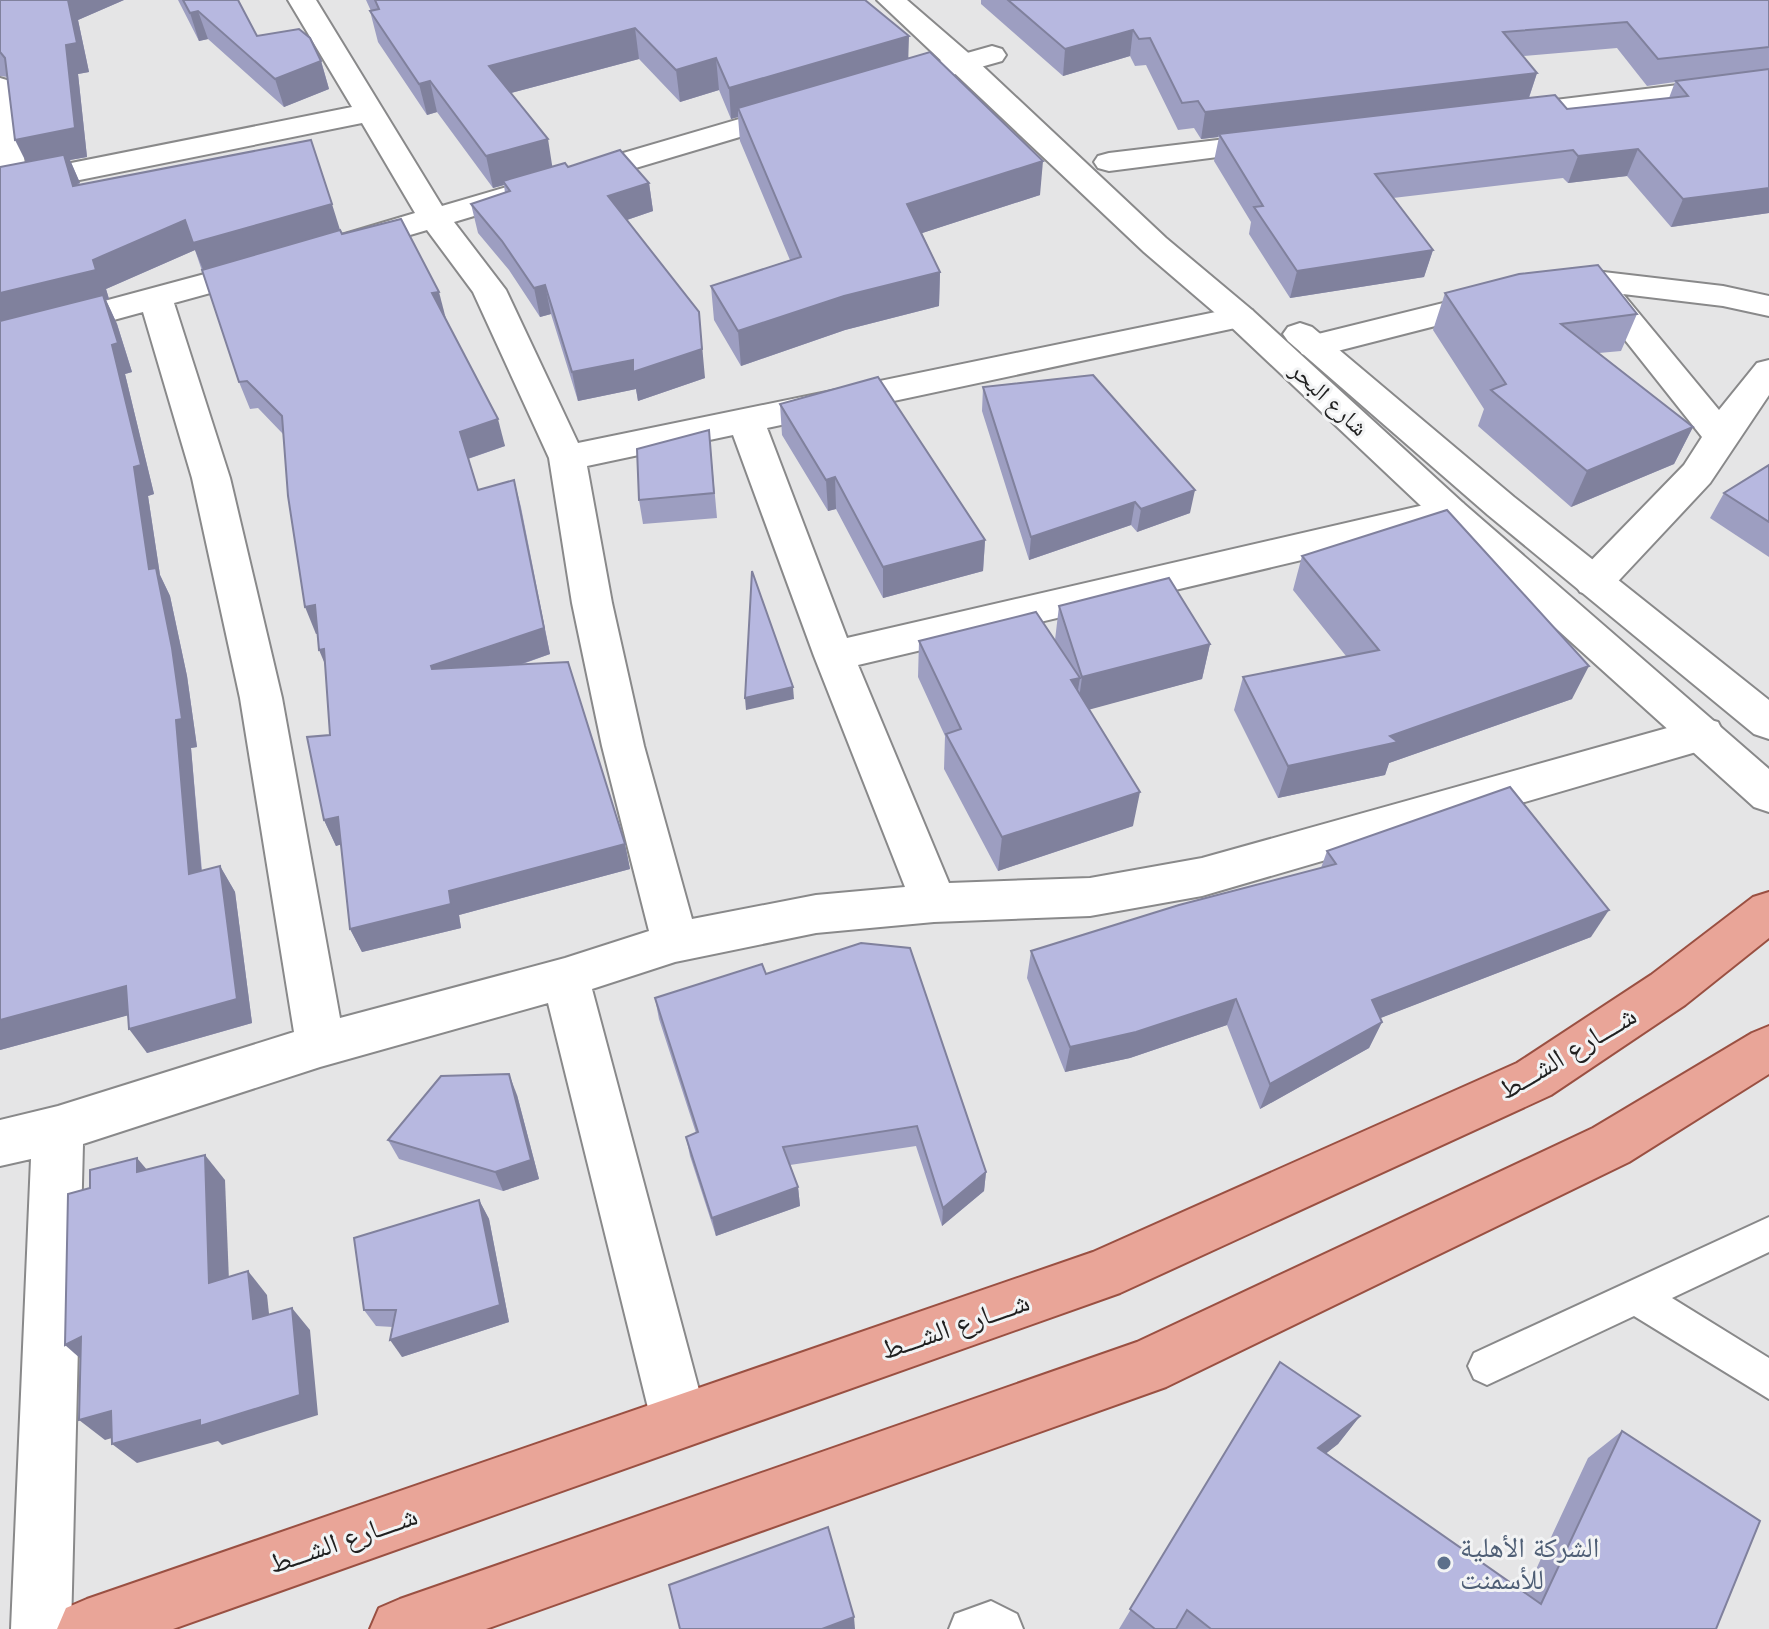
<svg xmlns="http://www.w3.org/2000/svg" width="1769" height="1629" viewBox="0 0 1769 1629" font-family="Quicksand,'Noto Naskh Arabic',sans-serif">
	<rect width="100%" height="100%" fill="#e5e5e6"/>
	<g fill="none" stroke-linecap="round" stroke-linejoin="round">
		<defs>
			<g id="service">
				<polygon points="1769,1217 1769,1252 1672,1298 1769,1358 1769,1399 1634,1316 1487,1385 1474,1379 1468,1366 1474,1353"/>
				<polygon points="991,1601 1017,1614 1023,1629 949,1629 955,1614"/>
			</g>
			<g id="minor">
				<path d="M288 0H316L442 206 787 105 797 102 807 105 812 111 807 117 454 222 506 290 578 443 1240 307 1252 310 1257 317 1252 324 1240 327 767 428 847 638 1450 499 1463 503 1469 512 1463 521 1450 525 858 665 949 883 1090 878 1202 858 1703 718 1718 722 1724 734 1718 746 1703 750 1202 896 1090 916 934 922 816 933 675 962 592 989 707 1420 699 1440 679 1448 659 1440 651 1420 548 1003 320 1067 83 1144 71 1629H11L31 1159 0 1166V1120L58 1106 294 1032 240 698 192 478 143 312 0 351V329L264 258 276 261 280 268 276 275 174 303 230 478 282 698 340 1018 565 958 649 931 602 746 572 603 549 458 473 292 427 230 349 253 338 250 333 243 338 236 415 213 362 123 0 196V78L10 81 15 87 26 172 352 107ZM733 435 814 656 905 887 816 895 692 919 644 746 612 603 587 466Z"/>
				<polygon points="992,46 1002,49 1006,55 1002,61 917,85 907,82 903,76 907,70"/>
				<polygon points="1769,74 1769,92 1505,124 1495,121 1490,115 1495,109 1505,106"/>
				<polygon points="1277,133 1288,136 1292,142 1288,148 1109,171 1098,168 1094,162 1098,156 1109,153"/>
				<polygon points="1595,271 1723,286 1769,296 1769,316 1723,306 1623,294 1719,410 1757,363 1769,360 1769,395 1710,483 1608,592 1594,596 1580,592 1574,582 1580,572 1684,465 1702,437 1587,292 1541,299 1314,357 1302,354 1297,346 1302,338 1314,335 1540,279"/>
			</g>
			<g id="tertiary">
				<polygon points="877,0 907,0 973,57 1166,238 1252,310 1463,503 1769,769 1769,812 1754,807 1437,521 1228,324 1144,252"/>
				<polygon points="1300,323 1312,327 1514,497 1769,700 1769,739 1754,734 1488,515 1288,341 1283,334 1288,327"/>
			</g>
			<g id="primary">
				<polygon points="1769,892 1769,938 1685,1005 1551,1095 1120,1293 173,1629 57,1629 66,1608 87,1599 1093,1252 1517,1063 1651,975 1753,897"/>
				<polygon points="1769,1026 1769,1074 1629,1162 1166,1387 486,1629 370,1629 379,1608 400,1599 1137,1342 1593,1128 1752,1033"/>
			</g>
		</defs>
		<use href="#service" stroke="#89898a" stroke-width="4"/>
		<use href="#minor" stroke="#89898a" stroke-width="4"/>
		<use href="#tertiary" stroke="#89898a" stroke-width="4"/>
		<use href="#primary" stroke="#9a5042" stroke-width="4"/>
		<use href="#service" fill="#fff" fill-rule="evenodd"/>
		<use href="#minor" fill="#fff" fill-rule="evenodd"/>
		<use href="#tertiary" fill="#fff" fill-rule="evenodd"/>
		<use href="#primary" fill="#e9a598" fill-rule="evenodd"/>
	</g>
	<g fill="#9d9ec1" fill-rule="evenodd">
		<polygon points="0,0 124,0 78,20 89,72 78,74 87,157 70,160 80,183 77,185 340,230 342,234 446,319 505,446 468,459 478,490 514,480 521,507 550,654 520,665 625,844 630,869 459,915 461,928 362,952 350,929 341,844 336,846 324,820 330,735 325,665 317,633 316,634 283,434 258,408 250,409 239,382 195,250 106,289 109,299 106,300 117,324 132,372 125,374 154,494 148,496 160,575 170,596 187,676 197,747 191,748 202,871 220,866 235,892 252,1023 147,1053 128,1015 0,1050 0,167 26,162 8,77 0,76"/>
		<polygon points="178,0 238,0 257,36 321,61 329,89 284,107 208,39 199,41"/>
		<polygon points="366,0 865,0 909,58 1040,195 922,233 940,272 939,306 845,330 741,366 714,320 711,286 790,260 740,141 738,117 731,119 719,90 680,102 639,59 511,93 553,167 568,167 649,183 653,211 627,220 705,378 638,401 636,389 578,401 551,314 540,317 509,270 478,233 471,204 505,193 504,185 493,188 437,112 427,115 378,42 370,11 371,11"/>
		<path d="M981 0H1769V213L1671 227 1627 176 1568 183 1563 178 1393 198 1433 250 1424 277 1290 298 1249 234 1251 222 1214 161 1219 137 1201 139 1194 128 1178 130 1146 65 1135 66 1130 56 1063 76 981 4ZM1617 48 1647 86 1675 82 1669 98 1567 109 1529 98 1537 73 1523 56Z"/>
		<polygon points="1445,293 1637,314 1621,351 1599,353 1693,427 1674,464 1571,507 1478,426 1484,409 1433,330"/>
		<polygon points="983,387 1190,513 1137,532 1131,525 1029,560 982,411"/>
		<polygon points="780,404 985,540 983,571 883,598 836,509 828,511 782,435"/>
		<polygon points="709,430 717,518 643,524 639,500"/>
		<polygon points="1769,465 1769,557 1710,518 1724,493"/>
		<polygon points="1302,556 1572,699 1389,763 1385,775 1278,798 1234,710 1243,677 1346,656 1293,590"/>
		<polygon points="1059,606 1210,644 1202,679 1089,709 1133,826 998,871 944,769 945,736 918,677 919,641 1055,640"/>
		<polygon points="1327,851 1591,937 1380,1018 1382,1022 1369,1048 1260,1109 1227,1025 1130,1058 1065,1072 1027,978 1031,951 1321,868"/>
		<polygon points="766,974 986,1172 984,1191 942,1226 916,1146 790,1165 798,1187 800,1206 716,1236 690,1156 686,1137 696,1133 659,1019 655,998"/>
		<polygon points="517,1095 539,1179 503,1191 399,1159 388,1140"/>
		<polygon points="479,1200 489,1219 509,1322 402,1357 393,1327 376,1326 364,1310"/>
		<polygon points="1280,1362 1360,1416 1338,1444 1326,1453 1525,1593 1588,1458 1622,1431 1716,1629 1119,1629"/>
	</g>
	<g fill="#80819d">
		<polygon points="68,0 124,0 78,20 89,72 78,74 87,157 70,160 80,183 77,184 86,215 29,168 15,140 66,45"/>
		<polygon points="198,11 208,39 199,41 190,13"/>
		<polygon points="635,28 639,59 496,97 489,66"/>
		<polygon points="1133,30 1130,56 1063,76 1065,49"/>
		<polygon points="909,36 908,67 738,108 738,117 731,119 729,88"/>
		<polygon points="716,58 719,90 680,102 676,70"/>
		<polygon points="321,61 329,89 284,107 275,79"/>
		<polygon points="1537,73 1528,100 1219,134 1218,137 1201,139 1205,112"/>
		<polygon points="430,81 437,112 427,115 419,84"/>
		<polygon points="548,139 553,171 503,181 504,185 493,188 486,156"/>
		<polygon points="1638,149 1627,176 1568,183 1578,156"/>
		<polygon points="1043,161 1040,195 907,238 907,204"/>
		<polygon points="649,183 653,211 612,225 608,196"/>
		<polygon points="1769,188 1769,213 1671,227 1683,199"/>
		<polygon points="332,204 341,233 204,272 195,250 106,289 109,299 106,300 117,324 132,372 125,374 154,494 148,496 160,575 170,596 187,676 197,747 191,748 204,901 189,874 0,326 0,293 93,260 185,220"/>
		<polygon points="1433,250 1424,277 1290,298 1297,271"/>
		<polygon points="940,272 939,306 845,330 741,366 738,331 844,296"/>
		<polygon points="545,285 551,314 540,317 534,288"/>
		<polygon points="439,292 446,319 432,293"/>
		<polygon points="699,312 705,378 638,401 636,389 578,401 572,372 633,360"/>
		<polygon points="498,419 505,446 467,459 460,432"/>
		<polygon points="1693,427 1674,464 1571,507 1587,471"/>
		<polygon points="835,477 836,509 828,511 826,480"/>
		<polygon points="514,480 550,654 440,692 431,666"/>
		<polygon points="1195,490 1190,513 1137,532 1141,509"/>
		<polygon points="1135,502 1131,525 1029,560 1031,537"/>
		<polygon points="985,540 983,571 883,598 883,567"/>
		<polygon points="315,605 325,632 316,634 305,607"/>
		<polygon points="1210,644 1202,679 1077,713 1082,677"/>
		<polygon points="324,649 330,676 319,650"/>
		<polygon points="1589,666 1572,699 1389,763 1385,775 1278,798 1288,766 1390,736"/>
		<polygon points="1080,678 1074,713 1071,680"/>
		<polygon points="793,687 794,699 746,710 745,698"/>
		<polygon points="1140,792 1133,826 998,871 1002,837"/>
		<polygon points="338,817 349,842 336,846 324,820"/>
		<polygon points="625,844 630,869 459,915 461,928 362,952 350,929 449,891"/>
		<polygon points="220,866 235,892 252,1023 147,1053 129,1029"/>
		<polygon points="1609,910 1591,937 1360,1026 1372,1000"/>
		<polygon points="126,986 144,1011 0,1050 0,1020"/>
		<polygon points="1236,999 1227,1025 1130,1058 1065,1072 1070,1047"/>
		<polygon points="1382,1022 1369,1048 1260,1109 1270,1084"/>
		<polygon points="509,1074 517,1095 539,1179 503,1191 495,1172"/>
		<polygon points="205,1155 225,1180 230,1306 209,1283"/>
		<polygon points="137,1158 159,1184 137,1172"/>
		<polygon points="986,1172 984,1191 942,1226 943,1208"/>
		<polygon points="798,1187 800,1206 716,1236 712,1218"/>
		<polygon points="479,1200 489,1219 509,1322 402,1357 390,1340"/>
		<polygon points="248,1271 267,1295 272,1342 253,1319"/>
		<polygon points="292,1308 310,1330 318,1415 222,1445 218,1441 137,1463 112,1444 200,1420"/>
		<polygon points="81,1337 90,1367 65,1345"/>
		<polygon points="111,1411 136,1431 105,1440 79,1420"/>
		<polygon points="1360,1416 1338,1444 1299,1475 1318,1448"/>
		<polygon points="854,1617 855,1629 822,1629"/>
	</g>
	<g fill="#b7b8e0" stroke="#80819d" stroke-width="2">
		<polygon points="0,0 68,0 77,43 66,45 75,128 15,140 5,58 0,52"/>
		<polygon points="183,0 238,0 257,36 299,29 310,38 321,61 275,79 198,11 190,13"/>
		<polygon points="375,0 865,0 909,36 729,88 716,58 676,70 635,28 489,66 548,139 486,156 430,81 419,84 370,11 379,9"/>
		<polygon points="1008,0 1769,0 1769,47 1658,59 1627,22 1503,32 1537,73 1205,112 1198,101 1182,103 1150,38 1139,39 1133,30 1065,49"/>
		<polygon points="930,52 1043,161 907,204 940,272 844,296 738,331 711,286 801,257 738,108"/>
		<polygon points="1769,69 1769,188 1683,199 1638,149 1578,156 1573,150 1375,174 1433,250 1297,271 1254,207 1263,206 1219,134 1555,95 1567,109 1688,96 1676,81"/>
		<polygon points="311,140 332,204 193,243 185,220 93,260 96,270 0,293 0,167 68,154 64,155 73,186"/>
		<polygon points="620,150 649,183 608,196 699,312 702,349 633,372 633,360 572,372 545,285 534,288 502,241 471,204 510,191 503,181 565,163 568,167"/>
		<polygon points="401,219 439,292 432,293 498,419 460,432 478,490 514,480 544,628 431,666 432,669 568,662 625,844 449,891 451,904 350,929 338,817 324,820 307,737 330,735 324,649 319,650 315,605 305,607 288,496 282,416 247,381 239,382 202,270 340,230 342,234"/>
		<polygon points="1598,265 1637,314 1561,324 1693,427 1587,471 1491,390 1506,384 1445,293 1519,274"/>
		<polygon points="103,295 118,343 112,345 141,465 134,467 149,569 156,568 172,648 182,719 176,720 189,874 220,866 237,999 129,1029 126,986 0,1020 0,321"/>
		<polygon points="1093,375 1195,490 1141,509 1135,502 1031,537 983,387"/>
		<polygon points="878,377 985,540 883,567 835,477 826,480 780,404"/>
		<polygon points="709,430 714,493 639,500 637,449"/>
		<polygon points="1769,465 1769,522 1724,493"/>
		<polygon points="1447,510 1589,666 1390,736 1398,742 1288,766 1243,677 1379,650 1302,556"/>
		<polygon points="752,571 793,687 745,698"/>
		<polygon points="1169,578 1210,644 1082,677 1059,606"/>
		<polygon points="1036,612 1080,678 1071,680 1140,792 1002,837 946,734 961,729 919,641"/>
		<polygon points="1510,787 1609,910 1372,1000 1382,1022 1270,1084 1236,999 1136,1032 1070,1047 1031,951 1179,905 1336,864 1327,851"/>
		<polygon points="861,943 910,948 986,1172 943,1208 917,1126 783,1147 798,1187 712,1218 686,1137 698,1132 655,998 762,964 766,974"/>
		<polygon points="509,1074 531,1160 495,1172 388,1140 441,1076"/>
		<polygon points="205,1155 209,1283 248,1271 253,1319 292,1308 300,1395 200,1426 200,1420 112,1444 111,1411 79,1420 81,1337 65,1345 68,1194 90,1188 90,1170 137,1158 137,1172"/>
		<polygon points="479,1200 500,1305 390,1340 396,1310 364,1310 354,1238"/>
		<polygon points="1280,1362 1360,1416 1318,1448 1541,1604 1622,1431 1760,1521 1716,1629 1211,1629 1187,1610 1176,1629 1155,1629 1130,1609"/>
		<polygon points="828,1527 854,1617 822,1629 680,1629 669,1585"/>
	</g>
	<circle fill="#5c6f8a" stroke="#f2f3f4" stroke-width="3" cx="1444" cy="1563" r="8"/>
	<g text-anchor="middle" stroke-width="6" stroke-linejoin="round" paint-order="stroke">
		<g font-size="24" fill="#212121" stroke="#f2f3f4">
			<text transform="translate(1329 399) rotate(43)" y="8">شارع البحر</text>
		</g>
		<g font-size="28" fill="#212121" stroke="#f2f3f4">
			<text transform="translate(1567 1052) rotate(-31)" y="10">شــــارع الشـــط</text>
			<text transform="translate(955 1325) rotate(-19)" y="10">شــــارع الشـــط</text>
			<text transform="translate(343 1539) rotate(-19)" y="10">شــــارع الشـــط</text>
		</g>
		<g font-size="28" fill="#4e5e75" stroke="#f2f3f4" text-anchor="start">
			<text x="1460" y="1557">الشركة الأهلية<tspan x="1460" dy="32">للأسمنت</tspan></text>
		</g>
	</g>
</svg>
